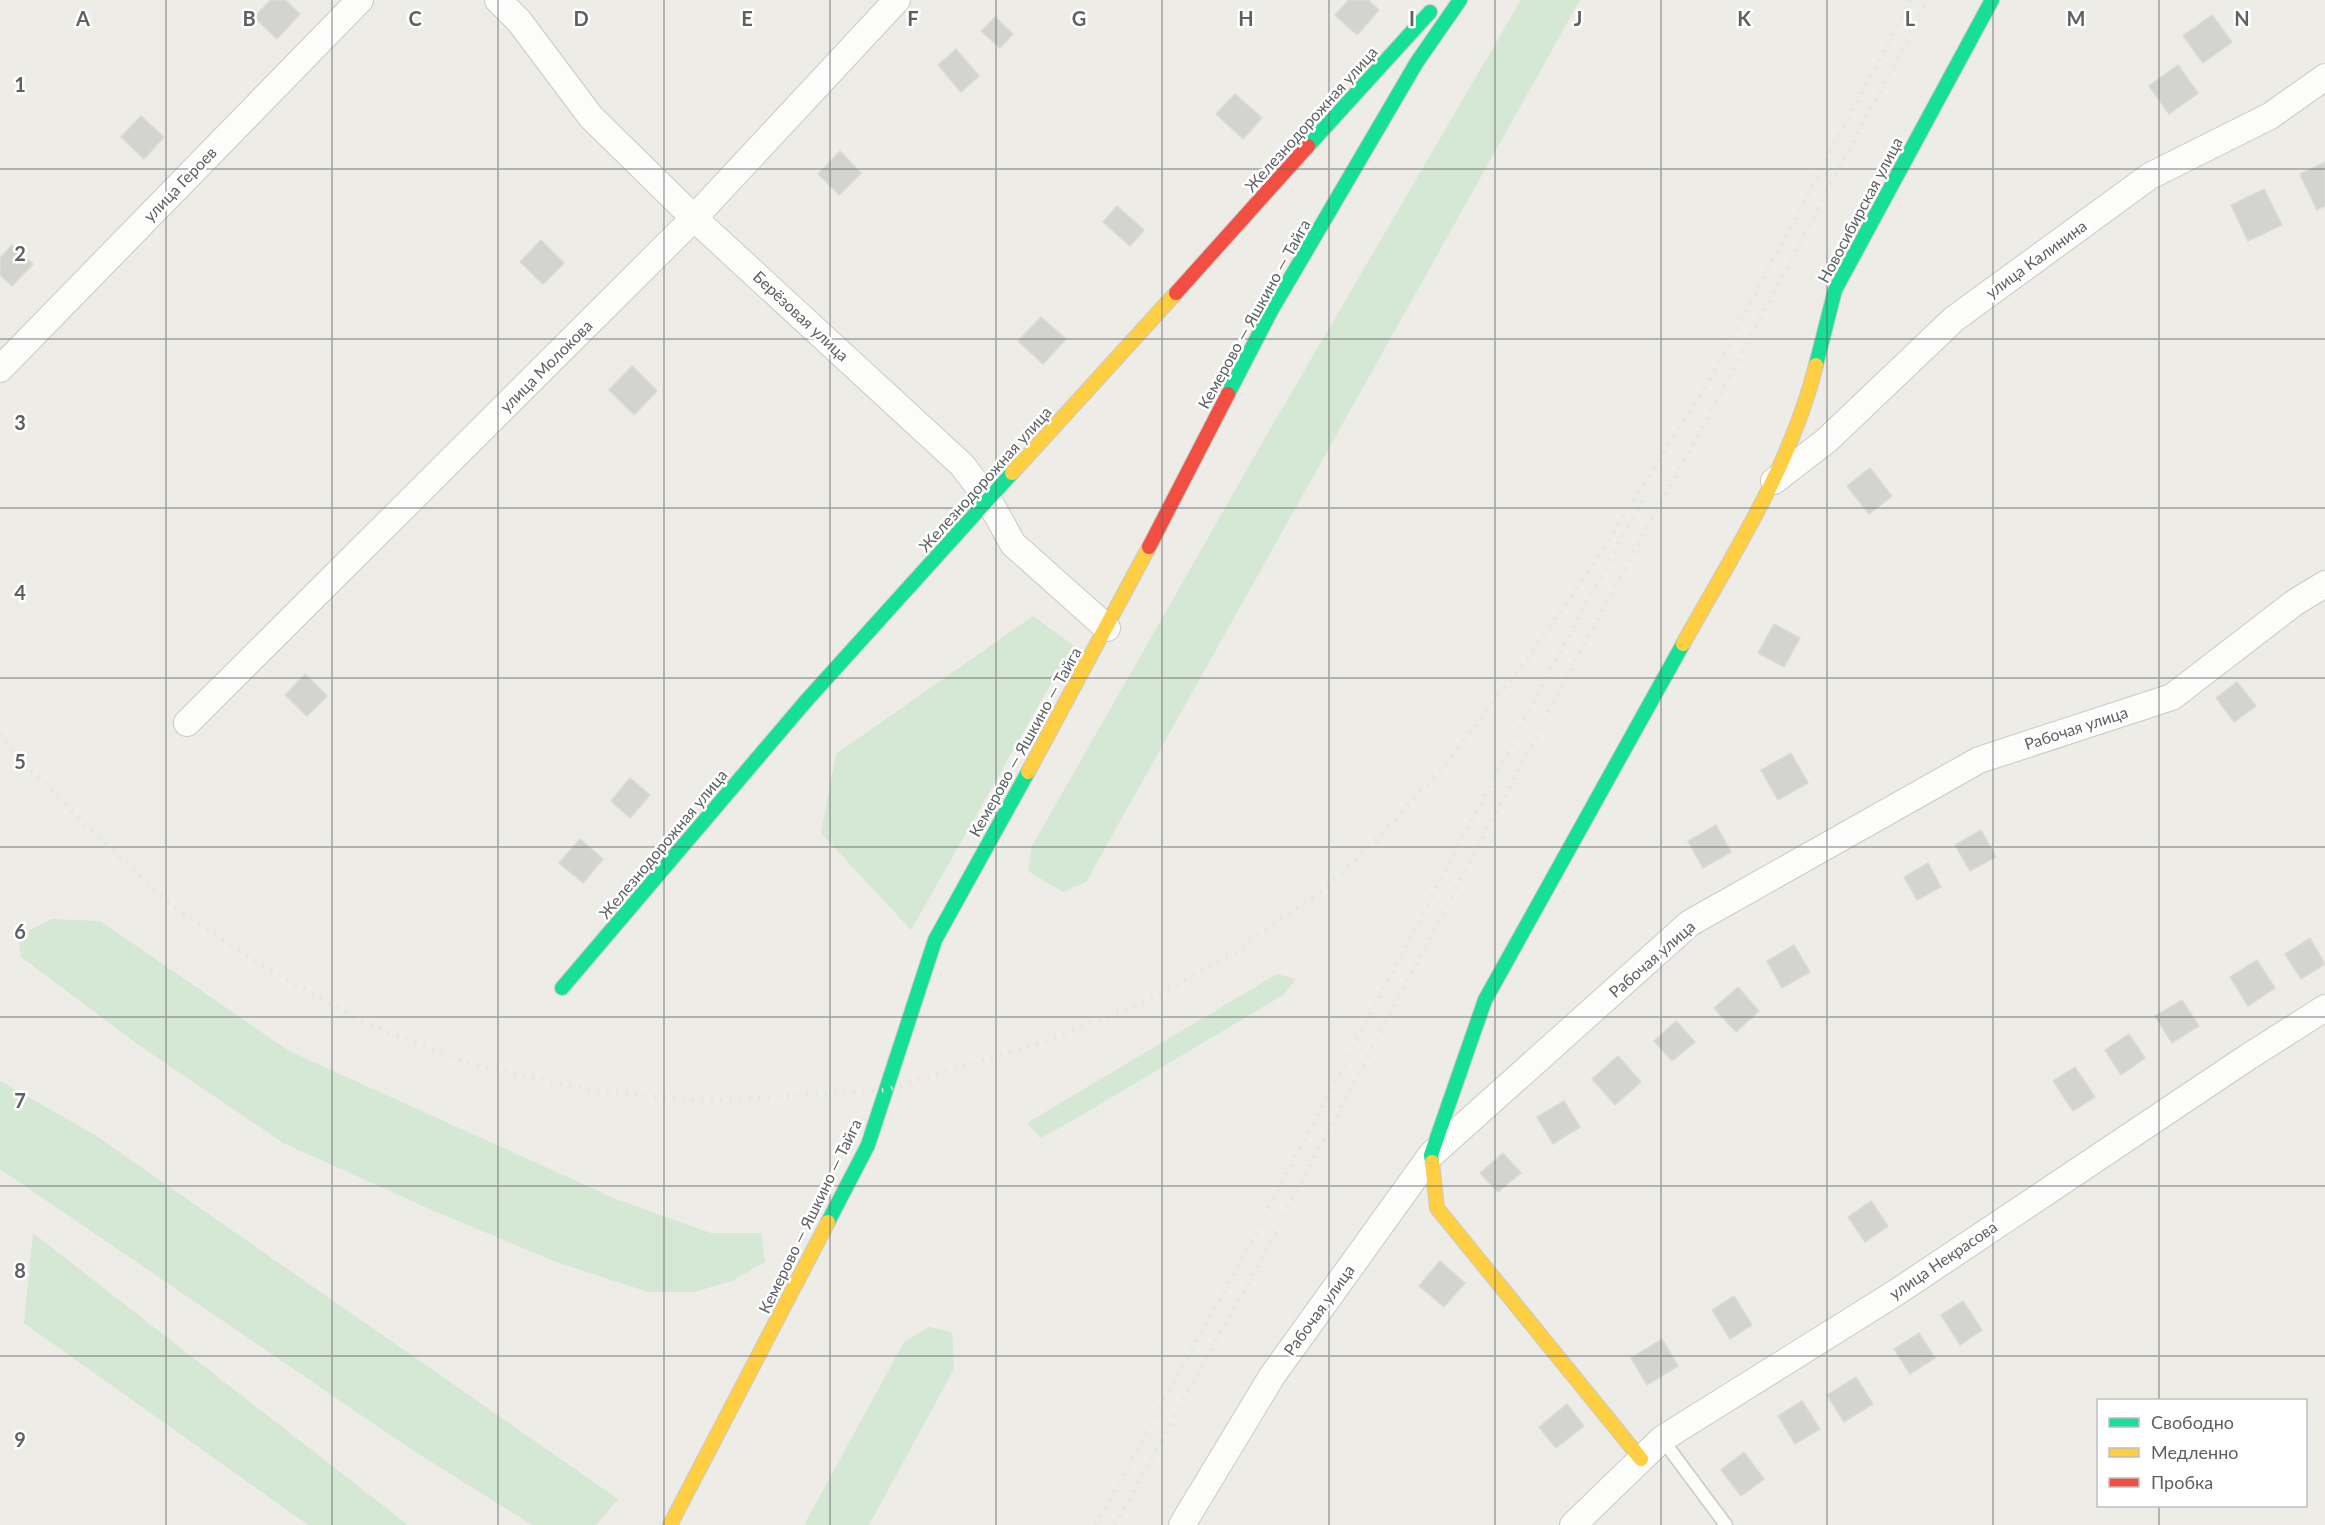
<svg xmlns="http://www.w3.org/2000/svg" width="2325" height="1525" viewBox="0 0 2325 1525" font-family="Lato,sans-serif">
	<rect width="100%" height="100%" fill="#edece7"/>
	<g fill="#d5e8d3">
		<polygon points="1521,0 1580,0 1086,882 1063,892 1028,871 1032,846 1269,431"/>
		<polygon points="1033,616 1073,645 911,930 821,833 836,754"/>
		<polygon points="52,919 100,921 289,1051 616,1199 711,1233 761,1233 765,1262 732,1281 694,1292 648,1292 556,1262 432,1210 283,1143 136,1043 21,957 18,936"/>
		<polygon points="1277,974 1296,979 1283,995 1065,1125 1040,1138 1027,1123"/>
		<polygon points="0,1081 95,1135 618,1499 596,1525 532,1525 408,1447 0,1169"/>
		<polygon points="33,1233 408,1525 308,1525 24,1323"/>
		<polygon points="929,1327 952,1332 954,1369 869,1525 804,1525 904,1342"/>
	</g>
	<g fill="#d3d3d0" stroke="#dcdad6" stroke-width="1.5">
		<polygon points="271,0 285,0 300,14 277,39 254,17"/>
		<polygon points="1349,0 1368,0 1379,10 1357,35 1335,15"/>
		<polygon points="2212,15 2232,42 2203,63 2183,36"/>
		<polygon points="995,17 1013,34 1000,48 981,31"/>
		<polygon points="956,49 979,76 961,92 938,65"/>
		<polygon points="2178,65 2198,93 2169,114 2149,86"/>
		<polygon points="1235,94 1262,118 1243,139 1216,114"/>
		<polygon points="141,116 164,137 144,159 121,137"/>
		<polygon points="840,151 861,173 839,195 818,174"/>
		<polygon points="2325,162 2325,206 2317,210 2300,174"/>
		<polygon points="2264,189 2282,225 2248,241 2231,205"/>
		<polygon points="1117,206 1144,230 1130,246 1103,222"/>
		<polygon points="541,240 564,263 543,284 520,262"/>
		<polygon points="12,245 33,264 12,286 0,275 0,258"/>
		<polygon points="1041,317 1066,339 1043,364 1018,341"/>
		<polygon points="632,366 657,391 634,415 609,390"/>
		<polygon points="1870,468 1892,496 1869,514 1847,486"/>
		<polygon points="1774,624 1800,638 1784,667 1758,653"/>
		<polygon points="305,674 327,696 307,716 285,695"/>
		<polygon points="2237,682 2256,706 2234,722 2216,698"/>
		<polygon points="1791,753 1808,783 1778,800 1761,770"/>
		<polygon points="630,778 650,795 630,818 611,801"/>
		<polygon points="1716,825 1731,852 1703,868 1688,841"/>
		<polygon points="1981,830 1996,857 1970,871 1955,845"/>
		<polygon points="580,839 603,859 583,883 559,863"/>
		<polygon points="1928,863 1941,887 1917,900 1904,877"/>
		<polygon points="2310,938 2325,964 2301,979 2285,954"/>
		<polygon points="1794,945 1810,972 1782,988 1767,961"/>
		<polygon points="2257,960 2275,988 2248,1006 2230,977"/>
		<polygon points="1738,987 1759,1011 1736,1032 1714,1008"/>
		<polygon points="2182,1000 2199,1026 2172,1043 2155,1016"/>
		<polygon points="1676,1021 1695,1042 1672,1061 1654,1041"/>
		<polygon points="2129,1034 2145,1058 2121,1075 2105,1050"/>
		<polygon points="1618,1056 1641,1082 1615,1105 1592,1079"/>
		<polygon points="2075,1067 2095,1097 2073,1111 2053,1081"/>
		<polygon points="1564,1101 1580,1127 1553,1144 1537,1117"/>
		<polygon points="1503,1153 1521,1173 1498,1192 1480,1173"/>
		<polygon points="1871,1201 1888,1226 1865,1242 1848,1217"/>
		<polygon points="1440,1261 1465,1283 1444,1307 1419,1286"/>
		<polygon points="1734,1296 1752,1325 1730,1339 1712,1310"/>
		<polygon points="1963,1301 1982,1330 1960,1345 1941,1315"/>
		<polygon points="1919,1333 1935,1358 1910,1374 1894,1349"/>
		<polygon points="1662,1339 1678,1366 1647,1385 1631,1358"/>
		<polygon points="1856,1377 1873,1404 1844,1422 1827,1395"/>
		<polygon points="1802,1401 1820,1429 1795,1444 1778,1416"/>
		<polygon points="1567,1404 1584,1426 1556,1448 1539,1427"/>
		<polygon points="1744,1452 1764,1479 1741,1496 1721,1470"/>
	</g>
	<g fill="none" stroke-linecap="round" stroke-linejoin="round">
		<defs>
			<polyline id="lane" points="1662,1439 1726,1525"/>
			<g id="street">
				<polyline points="498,0 519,21 591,117 694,218 962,465 988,499 1013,544 1107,628"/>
				<polyline points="0,369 360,0"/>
				<polyline points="1774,481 1827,440 1954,319 2150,176 2270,116 2325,77"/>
				<polyline points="187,723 694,218 897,0"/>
				<polyline points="1182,1525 1272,1376 1431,1155 1690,923 1979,760 2172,697 2294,603 2325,584"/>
				<polyline points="1573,1525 1662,1439 1897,1292 2248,1057 2325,1008"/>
			</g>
			<g id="fast">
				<polyline points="1308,146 1430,12"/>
				<polyline points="1816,365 1835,290 1992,0"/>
				<polyline points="1228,394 1271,311 1417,62 1460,0"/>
				<polyline points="562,988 806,701 1012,473"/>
				<polyline points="1432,1162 1431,1155 1485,1000 1683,644"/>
				<polyline points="828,1222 868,1145 935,940 1028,772"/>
			</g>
			<g id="slow">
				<polyline points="1012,473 1176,293"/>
				<path d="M1683 644C1733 554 1791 466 1816 365"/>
				<polyline points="1028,772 1149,547"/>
				<polyline points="1432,1162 1437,1208 1641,1459"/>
				<polyline points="670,1525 828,1222"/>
			</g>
			<g id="jam">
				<polyline points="1176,293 1308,146"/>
				<polyline points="1149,547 1228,394"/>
			</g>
		</defs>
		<use href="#lane" stroke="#c9c9c9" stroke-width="15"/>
		<use href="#street" stroke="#c9c9c9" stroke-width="28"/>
		<use href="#fast" stroke="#c9c9c7" stroke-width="16"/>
		<use href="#slow" stroke="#c9c9c7" stroke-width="16"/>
		<use href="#jam" stroke="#c9c9c7" stroke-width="16"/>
		<use href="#lane" stroke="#fcfcfb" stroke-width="12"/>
		<use href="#street" stroke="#fcfcfb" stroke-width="26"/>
		<use href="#fast" stroke="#16e098" stroke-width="14"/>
		<use href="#slow" stroke="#ffcf43" stroke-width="14"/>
		<use href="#jam" stroke="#f24e42" stroke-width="14"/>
		<g stroke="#e3e4e3" stroke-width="4.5" stroke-dasharray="1.5 8" stroke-linecap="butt">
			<polyline points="1710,379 1911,0"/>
			<polyline points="0,734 18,756 89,828 173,907 270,970 361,1021 467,1063 596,1091 702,1101 886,1090 1037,1044 1141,1004 1234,953 1323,890 1376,840 1443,767 1529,656 1605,546 1714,372"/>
			<polyline points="1096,1525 1244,1255 1590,595 1643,500"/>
			<polyline points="1115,1525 1259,1263 1606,603 1722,391 1928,0"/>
		</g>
	</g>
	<path fill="none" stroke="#5d6065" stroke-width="1.5" stroke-opacity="0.55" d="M166 0V1525M332 0V1525M498 0V1525M664 0V1525M830 0V1525M996 0V1525M1162 0V1525M1329 0V1525M1495 0V1525M1661 0V1525M1827 0V1525M1993 0V1525M2159 0V1400M0 169H2325M0 339H2325M0 508H2325M0 678H2325M0 847H2325M0 1017H2325M0 1186H2325M0 1356H2325M2159 1506V1525"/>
	<g text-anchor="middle" stroke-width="5" stroke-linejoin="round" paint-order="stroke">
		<g font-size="16" fill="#5d6065" stroke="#fff">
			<text transform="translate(1311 119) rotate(-48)" y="6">Железнодорожная улица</text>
			<text transform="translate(180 184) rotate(-46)" y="6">улица Героев</text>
			<text transform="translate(1860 210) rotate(-62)" y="6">Новосибирская улица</text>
			<text transform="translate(2036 259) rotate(-36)" y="6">улица Калинина</text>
			<text transform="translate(1254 314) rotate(-61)" y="6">Кемерово — Яшкино — Тайга</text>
			<text transform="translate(801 316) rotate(43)" y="6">Берёзовая улица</text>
			<text transform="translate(546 366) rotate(-45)" y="6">улица Молокова</text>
			<text transform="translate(985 479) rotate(-48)" y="6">Железнодорожная улица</text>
			<text transform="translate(2076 728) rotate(-18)" y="6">Рабочая улица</text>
			<text transform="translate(1025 742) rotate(-61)" y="6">Кемерово — Яшкино — Тайга</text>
			<text transform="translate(663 844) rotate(-50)" y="6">Железнодорожная улица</text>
			<text transform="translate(1652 959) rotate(-41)" y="6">Рабочая улица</text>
			<text transform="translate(810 1216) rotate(-64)" y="6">Кемерово — Яшкино — Тайга</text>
			<text transform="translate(1943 1260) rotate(-34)" y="6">улица Некрасова</text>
			<text transform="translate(1319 1310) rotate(-54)" y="6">Рабочая улица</text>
		</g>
	</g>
	<g font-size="20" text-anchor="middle" font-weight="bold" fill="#5d6065" stroke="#fff" stroke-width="5" stroke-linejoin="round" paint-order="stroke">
		<text x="83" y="26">A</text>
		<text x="249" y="26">B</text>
		<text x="415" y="26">C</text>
		<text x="581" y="26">D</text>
		<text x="747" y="26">E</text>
		<text x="913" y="26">F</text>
		<text x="1079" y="26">G</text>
		<text x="1246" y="26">H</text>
		<text x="1412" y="26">I</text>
		<text x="1578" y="26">J</text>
		<text x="1744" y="26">K</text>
		<text x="1910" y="26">L</text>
		<text x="2076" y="26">M</text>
		<text x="2242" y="26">N</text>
		<text x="20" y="92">1</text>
		<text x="20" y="261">2</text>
		<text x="20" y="430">3</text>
		<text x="20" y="600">4</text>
		<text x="20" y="769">5</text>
		<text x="20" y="939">6</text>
		<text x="20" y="1108">7</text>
		<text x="20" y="1278">8</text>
		<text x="20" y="1447">9</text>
	</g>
	<rect x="2097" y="1399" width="210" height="108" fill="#ffffff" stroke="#bebfc1" stroke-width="1.5"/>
	<rect x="2109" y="1418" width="30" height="9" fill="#16e098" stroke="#bebfc1" stroke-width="1.5"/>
	<text x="2151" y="1429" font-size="18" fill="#5d6065">Свободно</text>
	<rect x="2109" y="1448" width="30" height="9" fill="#ffcf43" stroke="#bebfc1" stroke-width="1.5"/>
	<text x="2151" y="1459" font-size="18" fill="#5d6065">Медленно</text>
	<rect x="2109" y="1478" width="30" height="9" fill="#f24e42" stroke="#bebfc1" stroke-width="1.5"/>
	<text x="2151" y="1489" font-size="18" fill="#5d6065">Пробка</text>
</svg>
